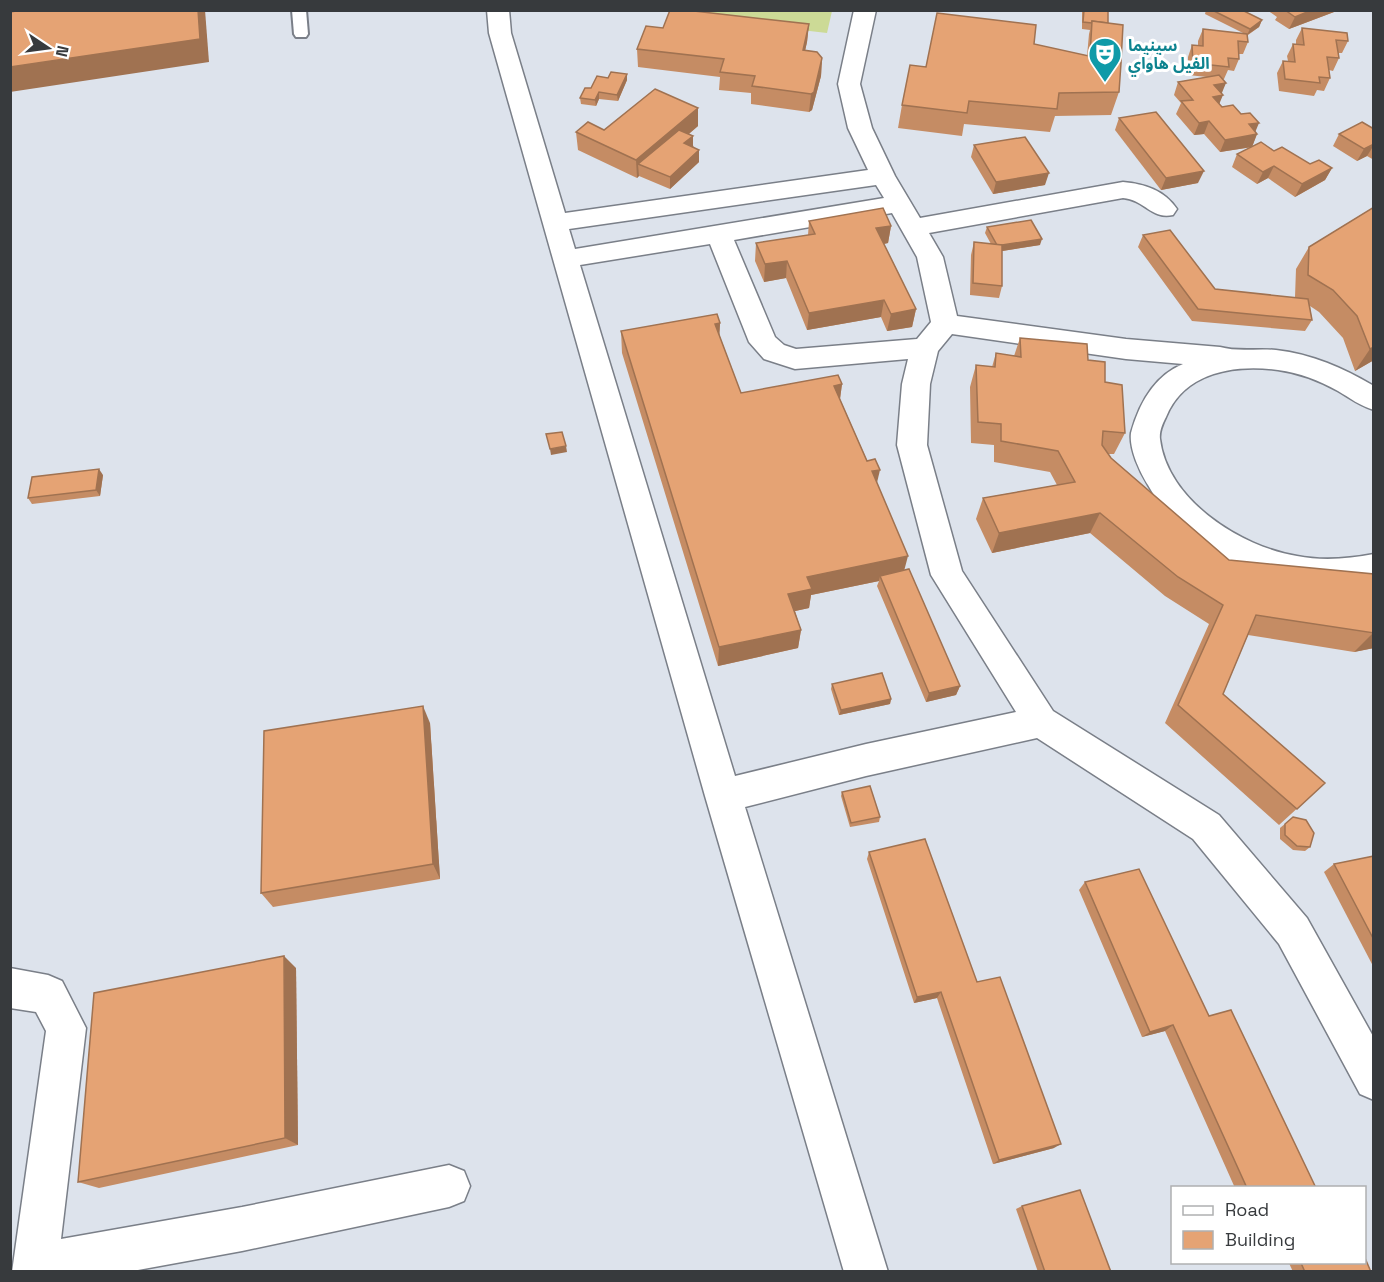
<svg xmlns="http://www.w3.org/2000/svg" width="1384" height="1282" viewBox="0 0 1384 1282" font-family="'Space Grotesk','Noto Sans Arabic',sans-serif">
	<rect width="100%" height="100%" fill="#dde3ec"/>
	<polygon fill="#ccda96" points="692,10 832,11 827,33 690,17"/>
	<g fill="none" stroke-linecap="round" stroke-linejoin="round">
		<defs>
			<polygon id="service" points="292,10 306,10 308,34 306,37 296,37 294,34"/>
			<g id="minor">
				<path d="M487 10H509L511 33 565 213 868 170 848 128 838 84 854 10H876L860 84 872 128 895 176 920 218 1123 182C1145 184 1164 190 1177 209L1173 215C1152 220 1145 200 1123 198L929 233 943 257 957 316 1126 339 1220 347C1238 352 1257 348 1276 350 1312 354 1343 368 1374 386V410C1360 406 1350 398 1338 391 1318 380 1300 373 1278 370 1235 364 1184 372 1166 417 1163 423 1159 431 1160 439 1167 500 1241 547 1297 556 1322 561 1348 559 1374 554V580C1290 596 1190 561 1148 485 1140 472 1129 449 1131 433 1139 404 1154 376 1183 364L1126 359 952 334 938 351 930 384 927 445 962 571 1053 711 1219 815 1307 918 1374 1038V1100L1360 1094 1279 944 1193 839 1037 738 866 776 745 807 888 1272H844L705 796 489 33ZM876 185 884 198 575 249 569 229ZM892 213 917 257 931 322 917 339 796 349 784 345 775 337 734 240ZM710 244 749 342 764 359 795 369 908 359 902 384 897 445 931 575 1016 712 866 744 735 776 580 265Z"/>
				<polygon points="10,968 48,975 62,981 86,1028 61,1239 242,1207 449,1165 464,1171 470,1186 464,1201 449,1207 242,1251 127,1272 12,1272 46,1031 36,1012 10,1008"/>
			</g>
		</defs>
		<use href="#service" stroke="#7a7f88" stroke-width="4"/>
		<use href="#minor" stroke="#7a7f88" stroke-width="3"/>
		<use href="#service" fill="#fff" fill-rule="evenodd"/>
		<use href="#minor" fill="#fff" fill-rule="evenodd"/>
	</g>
	<g fill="#c58c64">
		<polygon points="1082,10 1108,10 1108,23 1119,92 1111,115 1055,116 1050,132 964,124 962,136 898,128 902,105 926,67 1034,44 1087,56 1089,34 1090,30 1082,29"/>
		<polygon points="1206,10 1242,10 1262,20 1259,27 1248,35 1248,42 1243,54 1239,54 1239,59 1234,71 1228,70 1224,79 1223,79 1222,93 1219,104 1257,134 1252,147 1220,152 1204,134 1194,135 1176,114 1181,103 1174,95 1178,82 1207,77 1188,75 1188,57 1192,45 1198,46 1198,41 1203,29 1245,34 1205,14"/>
		<polygon points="1267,10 1335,10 1334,12 1289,29 1275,20 1277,17"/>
		<polygon points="809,24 807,42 805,51 822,58 821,76 812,110 809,112 751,104 751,93 719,90 720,77 638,67 637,49 663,28"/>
		<polygon points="1302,28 1348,41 1342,53 1338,53 1339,58 1333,71 1329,70 1330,78 1324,91 1317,90 1314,96 1279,91 1277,73 1283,61 1288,61 1287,56 1293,44 1296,45 1296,40"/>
		<polygon points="627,74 627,80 618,101 599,99 596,106 581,104 580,98 591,88 608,78"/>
		<polygon points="1119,118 1198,183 1161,190 1115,130"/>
		<polygon points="698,126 689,134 699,162 670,189 639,176 637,178 578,150 576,132 604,130"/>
		<polygon points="1373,129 1374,160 1367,156 1357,161 1333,146 1339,134"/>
		<polygon points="974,145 1045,185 993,194 971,157"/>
		<polygon points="1274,151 1310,164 1332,168 1325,180 1295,197 1268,178 1257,184 1232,167 1237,154"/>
		<polygon points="1374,207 1374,360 1355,371 1343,338 1319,312 1310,306 1312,320 1305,331 1192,321 1138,247 1143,235 1215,289 1296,298 1295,297 1296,269 1309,247"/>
		<polygon points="809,221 891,226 888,243 884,244 916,309 912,327 887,331 881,317 807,330 786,278 764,282 755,261 756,243 808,235"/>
		<polygon points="987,227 1040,245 1002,251 1002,286 999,298 970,295 971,255 974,242 991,244 985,233"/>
		<polygon points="720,323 719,334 741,393 842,384 840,399 877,483 904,570 960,686 956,695 926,702 877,586 879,581 811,595 809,608 795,611 801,630 798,648 718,666 622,353 621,331"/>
		<polygon points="1020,338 1088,360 1105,382 1125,433 1114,454 1108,454 1111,458 1229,560 1374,574 1374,648 1354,652 1248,635 1223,694 1325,783 1279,825 1165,723 1209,624 1165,596 1090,533 992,553 976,519 983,498 1057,485 1050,472 994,462 994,445 971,443 970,387 976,365 992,367 996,353 1014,356"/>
		<polygon points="103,475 100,496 32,504 28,498"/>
		<polygon points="832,684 891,699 890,704 839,715 831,689"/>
		<polygon points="430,723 440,879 273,907 261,893"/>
		<polygon points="842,792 880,817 879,822 850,827 841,796"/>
		<polygon points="1293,817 1310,847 1305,851 1293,850 1280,839 1280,828"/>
		<polygon points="869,852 977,982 1054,1148 993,1164 937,998 914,1003 867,859"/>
		<polygon points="1374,856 1374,966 1373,966 1324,872 1334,864"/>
		<polygon points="1085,882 1209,1016 1316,1188 1235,1188 1165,1031 1142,1037 1079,890"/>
		<polygon points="296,968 298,1145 99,1188 78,1182"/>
		<polygon points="1022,1206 1111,1272 1038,1272 1016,1209"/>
		<polygon points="1289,1263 1365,1263 1371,1272 1293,1272"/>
	</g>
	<g fill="#a07251">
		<polygon points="198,10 205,10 209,62 10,92 10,67"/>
		<polygon points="1312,10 1335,10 1334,12 1289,29 1295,17"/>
		<polygon points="1262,20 1259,27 1247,35 1250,29"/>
		<polygon points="809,24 807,42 801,68 803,50"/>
		<polygon points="822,58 821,76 812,110 809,112 811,94"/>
		<polygon points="627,74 627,80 618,101 617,95"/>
		<polygon points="1226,83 1221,95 1223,95 1218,107 1208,109 1214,85"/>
		<polygon points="599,92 599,99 596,106 595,100"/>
		<polygon points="698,108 698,126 648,168 638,164 639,176 637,178 636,160"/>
		<polygon points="1209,121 1204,134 1194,135 1199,123"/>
		<polygon points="1259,123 1254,135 1249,124"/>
		<polygon points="1257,134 1252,147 1220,152 1225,140"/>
		<polygon points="693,136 693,148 684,143"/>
		<polygon points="1374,145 1367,156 1357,161 1364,149"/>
		<polygon points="699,150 699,162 670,189 670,177"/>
		<polygon points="1274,166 1268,178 1257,184 1263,172"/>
		<polygon points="1332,168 1325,180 1295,197 1302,184"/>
		<polygon points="1204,171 1198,183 1161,190 1166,178"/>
		<polygon points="1049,173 1045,185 993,194 996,182"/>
		<polygon points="891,226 888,243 873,246 876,228"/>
		<polygon points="1042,239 1040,245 996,252 998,246"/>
		<polygon points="787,261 786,278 764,282 765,264"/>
		<polygon points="884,300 881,317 807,330 809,313"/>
		<polygon points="916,309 912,327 887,331 891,314"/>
		<polygon points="720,323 719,345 715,324"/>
		<polygon points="1374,347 1374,360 1355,371 1370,349"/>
		<polygon points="842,384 839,406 834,386"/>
		<polygon points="566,446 567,452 551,455 550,449"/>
		<polygon points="99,469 103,475 100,496 96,490"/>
		<polygon points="880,470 875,491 872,471"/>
		<polygon points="1100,513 1090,533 992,553 999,533"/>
		<polygon points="908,556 903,575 880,576 879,581 811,595 809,608 786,613 788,594 807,577"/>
		<polygon points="801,630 798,648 718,666 719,647"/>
		<polygon points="1374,633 1374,648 1354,652 1372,634"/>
		<polygon points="960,686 956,695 926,702 929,693"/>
		<polygon points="891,699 890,704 839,715 841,710"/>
		<polygon points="423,706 430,723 440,879 433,864"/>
		<polygon points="284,956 296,968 298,1145 285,1138"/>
		<polygon points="941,992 937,998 914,1003 917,997"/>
		<polygon points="1173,1025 1165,1031 1142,1037 1150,1032"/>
		<polygon points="1061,1144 1054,1148 993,1164 999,1160"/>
	</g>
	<g fill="#e5a374" stroke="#a07251" stroke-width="1.5">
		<polygon points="23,10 198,10 200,39 10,67 10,12"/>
		<polygon points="670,10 685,10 809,24 803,50 817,52 822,58 814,92 811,94 752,86 755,76 720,72 724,59 637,49 646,26 663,28"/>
		<polygon points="1084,10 1108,10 1108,23 1092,21 1092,23 1083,22"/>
		<polygon points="1212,10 1242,10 1262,20 1250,29"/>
		<polygon points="1285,10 1312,10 1295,17"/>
		<polygon points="937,13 1036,25 1034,44 1121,63 1119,92 1059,93 1057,109 969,101 967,113 902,105 910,65 926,67"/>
		<polygon points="1092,21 1123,25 1121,62 1090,56"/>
		<polygon points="1302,28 1347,33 1348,41 1336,40 1339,58 1327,57 1330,78 1319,77 1320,83 1285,79 1283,61 1295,62 1293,44 1304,45"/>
		<polygon points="1203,29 1247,34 1248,42 1238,41 1239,59 1228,58 1229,67 1193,63 1192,45 1203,46"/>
		<polygon points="611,72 627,74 617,95 599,92 595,100 580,98 585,88 591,88 597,76 608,78"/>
		<polygon points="1219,75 1226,83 1214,85 1223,95 1213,97 1222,107 1233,105 1241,114 1250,113 1259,123 1249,124 1257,134 1225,140 1209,121 1199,123 1181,101 1193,100 1178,82"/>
		<polygon points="655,89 698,108 636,160 576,132 588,122 604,130"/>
		<polygon points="1156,112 1204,171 1166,178 1119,118"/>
		<polygon points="1362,122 1374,129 1374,144 1364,149 1339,134"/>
		<polygon points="679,130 693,136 684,143 699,150 670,177 638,164"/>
		<polygon points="1025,137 1049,173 996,182 974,145"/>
		<polygon points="1261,142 1274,151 1282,147 1310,164 1319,160 1332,168 1302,184 1274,166 1263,172 1237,154"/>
		<polygon points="1374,207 1374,347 1370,349 1357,316 1333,290 1308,275 1309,247"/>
		<polygon points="883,208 891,226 876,228 916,309 891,314 884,300 809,313 787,261 765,264 756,243 815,234 809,221"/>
		<polygon points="1031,220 1042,239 1002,245 997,245 987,227"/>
		<polygon points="1170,230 1215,289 1308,299 1312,320 1198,309 1143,235"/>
		<polygon points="974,242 1002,245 1002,286 973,283"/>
		<polygon points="717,314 720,323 715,324 741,393 838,375 842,384 834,386 867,461 875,459 880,470 872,471 908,556 807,577 812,589 788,594 801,630 719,647 621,331"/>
		<polygon points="1020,338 1087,344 1088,360 1105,362 1105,382 1122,385 1125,433 1103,431 1102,445 1111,458 1229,560 1374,574 1374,633 1256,615 1223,694 1325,783 1297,809 1178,705 1223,605 1178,577 1100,513 999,533 983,498 1075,482 1058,451 1001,441 1001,424 978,422 976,365 995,367 996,353 1021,357"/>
		<polygon points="562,432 566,446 550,449 546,434"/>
		<polygon points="99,469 96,490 28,498 32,477"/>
		<polygon points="909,569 960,686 929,693 880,576"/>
		<polygon points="882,673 891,699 841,710 832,684"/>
		<polygon points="423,706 433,864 261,893 264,731"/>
		<polygon points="870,786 880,817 851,823 842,792"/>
		<polygon points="1293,817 1306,820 1314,833 1310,847 1297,846 1285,835 1285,824"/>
		<polygon points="925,839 977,982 1000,977 1061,1144 999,1160 941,992 917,997 869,852"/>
		<polygon points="1374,856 1374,940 1334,864"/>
		<polygon points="1139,869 1209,1016 1231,1010 1316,1188 1247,1188 1173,1025 1150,1032 1085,882"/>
		<polygon points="284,956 285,1138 78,1182 94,993"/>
		<polygon points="1080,1190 1111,1272 1045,1272 1022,1206"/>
		<polygon points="1365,1258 1371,1272 1305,1272 1301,1263 1365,1263"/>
	</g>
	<defs>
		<symbol id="theatre-pin" viewBox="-11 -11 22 30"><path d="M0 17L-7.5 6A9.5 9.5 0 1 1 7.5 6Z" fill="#0f9aa8" stroke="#fff"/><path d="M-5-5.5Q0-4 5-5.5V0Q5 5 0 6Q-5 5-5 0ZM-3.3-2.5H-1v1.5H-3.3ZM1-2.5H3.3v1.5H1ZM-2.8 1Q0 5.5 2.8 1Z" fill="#fff"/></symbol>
	</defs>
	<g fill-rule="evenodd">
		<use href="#theatre-pin" x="1086" y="35" width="38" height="52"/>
	</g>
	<g text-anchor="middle" stroke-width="6" stroke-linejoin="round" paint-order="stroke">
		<g font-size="16" font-weight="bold" fill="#0d838f" stroke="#fff" text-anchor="start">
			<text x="1128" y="51">سينيما<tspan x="1128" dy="18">الفيل هاواي</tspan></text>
		</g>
	</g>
	<rect width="1384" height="1282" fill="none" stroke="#373a3d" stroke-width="24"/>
	<rect x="1171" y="1186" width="195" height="78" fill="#ffffff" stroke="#afb0b1" stroke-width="1.5"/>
	<rect x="1183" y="1206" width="30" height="9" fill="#ffffff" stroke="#afb0b1" stroke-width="1.5"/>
	<text x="1225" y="1216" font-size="18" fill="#373a3d">Road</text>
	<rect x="1183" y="1231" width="30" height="18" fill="#e5a374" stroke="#afb0b1" stroke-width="1.5"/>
	<text x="1225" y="1246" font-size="18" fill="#373a3d">Building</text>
	<g transform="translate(48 48) rotate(103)" stroke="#ffffff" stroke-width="4.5" paint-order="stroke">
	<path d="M0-4.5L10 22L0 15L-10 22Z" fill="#373a3d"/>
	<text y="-9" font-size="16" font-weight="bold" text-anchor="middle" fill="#373a3d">N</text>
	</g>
</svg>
